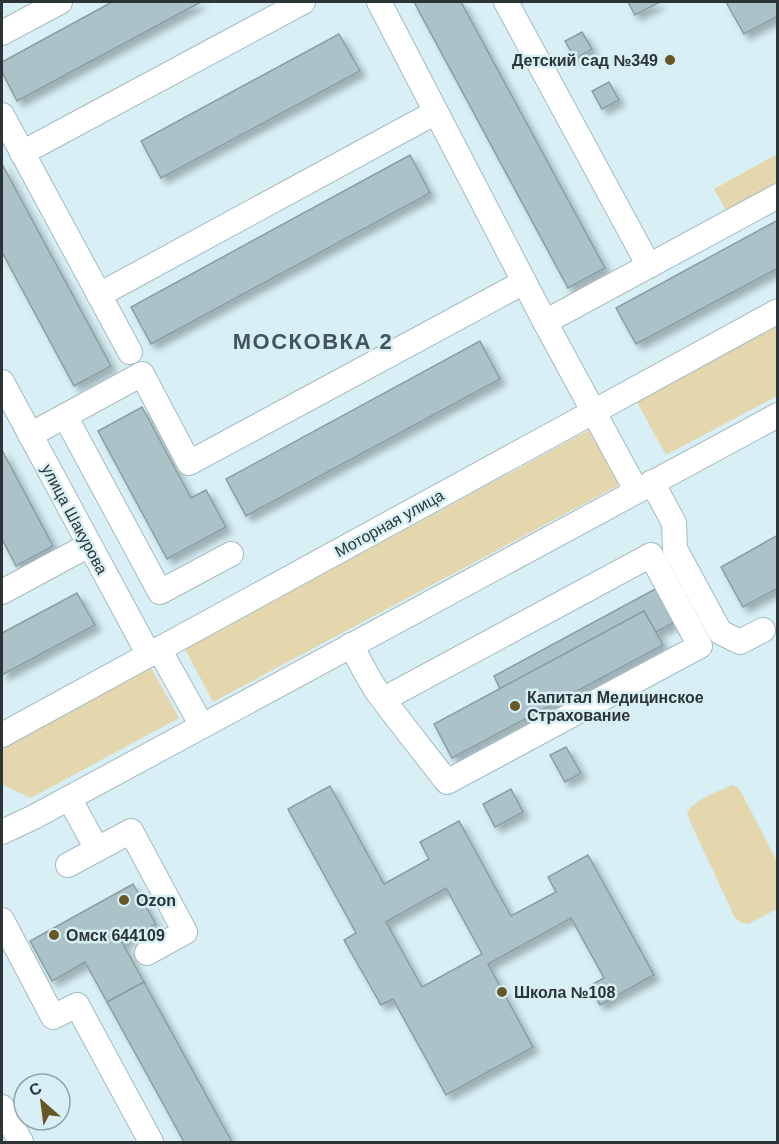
<svg xmlns="http://www.w3.org/2000/svg" width="779" height="1144" viewBox="0 0 779 1144" font-family="Arial,sans-serif">
	<defs>
		<filter id="shadow"><feDropShadow dx="5.5" dy="5.5" stdDeviation="3" flood-color="#0004"/></filter>
	</defs>
	<rect width="100%" height="100%" fill="#d7eff5"/>
	<g fill="#e4d7ae">
		<polygon points="777,154 777,187 728,214 714,189"/>
		<polygon points="777,317 777,396 666,455 633,395"/>
		<polygon points="591,429 621,484 213,702 185,649"/>
		<polygon points="151,668 179,718 31,798 2,784 2,749"/>
		<path d="M732 785 737 787 741 792 777 861V909L748 924 740 922 735 918 689 819 687 812C697 798 717 792 732 785Z"/>
	</g>
	<g fill="#aac2c8" stroke="#889ea4" stroke-width="1.5" fill-rule="evenodd" filter="url(#shadow)">
		<polygon points="112,2 201,2 17,101 2,72 2,62"/>
		<polygon points="414,2 461,2 605,268 568,288"/>
		<polygon points="628,2 660,2 635,15"/>
		<polygon points="726,2 778,2 778,16 744,34"/>
		<polygon points="582,32 592,49 575,59 565,41"/>
		<polygon points="339,34 360,71 161,178 141,141"/>
		<polygon points="609,82 619,100 602,109 592,91"/>
		<polygon points="410,155 430,193 151,344 131,307"/>
		<polygon points="2,164 111,366 74,386 2,252"/>
		<polygon points="778,220 778,268 636,344 616,308"/>
		<polygon points="480,341 500,379 246,516 226,479"/>
		<polygon points="142,407 191,498 206,490 226,527 167,559 98,431"/>
		<polygon points="2,450 53,546 16,566 2,539"/>
		<polygon points="778,535 778,588 743,607 721,567"/>
		<polygon points="657,588 675,622 656,632 644,611 500,689 494,676"/>
		<polygon points="77,593 95,625 2,675 2,633"/>
		<polygon points="644,611 663,645 452,758 434,724"/>
		<polygon points="566,747 581,773 565,782 550,755"/>
		<path d="M330 786 384 884 429 859 420 842 459 821 511 916 556 892 548 877 588 855 654 975 600 1005 589 986 604 978 571 918 488 964 533 1047 446 1095 393 999 381 1005 344 940 356 933 288 809ZM446 888 482 954 422 987 386 922Z"/>
		<polygon points="511,789 523,812 495,827 483,804"/>
		<polygon points="133,884 156,924 122,942 144,982 107,1002 85,962 52,981 30,941"/>
		<polygon points="144,982 232,1142 184,1142 161,1100 107,1002"/>
	</g>
	<g fill="none" stroke-linecap="round" stroke-linejoin="round">
		<defs>
			<g id="minor">
				<polyline points="379,2 545,322 636,490"/>
				<polyline points="506,2 649,266"/>
				<polyline points="2,33 60,2"/>
				<polyline points="2,115 130,352"/>
				<polyline points="22,153 303,2"/>
				<polyline points="99,295 436,112"/>
				<polyline points="545,322 778,196"/>
				<polyline points="2,382 149,655"/>
				<polyline points="65,416 160,592 231,554"/>
				<polyline points="30,435 142,374 189,463 524,282"/>
				<polyline points="652,482 674,523 675,549 720,632 740,642 763,630"/>
				<polyline points="2,592 89,545"/>
				<path d="M351 645C359 660 367 676 376 690 399 721 424 752 447 782L700 646 651 555 384 699"/>
				<polyline points="159,649 202,726"/>
				<polyline points="2,735 778,311"/>
				<polyline points="69,798 97,849"/>
				<polyline points="2,832 34,817 778,415"/>
				<polyline points="68,865 131,831 185,932 147,953"/>
				<polyline points="2,920 53,1017 77,1005 151,1142"/>
				<polyline points="2,1107 21,1142"/>
			</g>
		</defs>
		<use href="#minor" stroke="#a4bbc1" stroke-width="26"/>
		<use href="#minor" stroke="#fff" stroke-width="24"/>
	</g>
	<g fill="#675825" stroke="#d7eff5" stroke-width="2">
		<circle cx="670" cy="60" r="6"/>
		<circle cx="515" cy="706" r="6"/>
		<circle cx="124" cy="900" r="6"/>
		<circle cx="54" cy="935" r="6"/>
		<circle cx="502" cy="992" r="6"/>
	</g>
	<g text-anchor="middle" stroke-width="5" stroke-linejoin="round" paint-order="stroke">
		<g font-size="16" font-weight="bold" fill="#2b3437" stroke="#d7eff5" text-anchor="start">
			<text x="658" y="66" text-anchor="end">Детский сад №349</text>
			<text x="527" y="703">Капитал Медицинское<tspan x="527" dy="18">Страхование</tspan></text>
			<text x="136" y="906">Ozon</text>
			<text x="66" y="941">Омск 644109</text>
			<text x="514" y="998">Школа №108</text>
		</g>
		<g font-size="16" fill="#2b3437" stroke="#d7eff5">
			<text transform="translate(75 519) rotate(62)" y="6">улица Шакурова</text>
			<text transform="translate(389 523) rotate(-29)" y="6">Моторная улица</text>
		</g>
		<g font-size="22" font-weight="bold" letter-spacing="1.5" fill="#41555b" stroke="#d7eff5">
			<text x="313" y="349">МОСКОВКА 2</text>
		</g>
	</g>
	<rect width="779" height="1144" fill="none" stroke="#2b3437" stroke-width="6"/>
	<g transform="translate(42 1102) rotate(332)"><circle r="28" fill="#d7eff5" stroke="#92a4a9" stroke-width="1.5"/>
	<path d="M0-4.5L10 22L0 15L-10 22Z" fill="#675825"/>
	<text y="-9" font-size="16" font-weight="bold" text-anchor="middle" fill="#2b3437">С</text>
	</g>
</svg>
